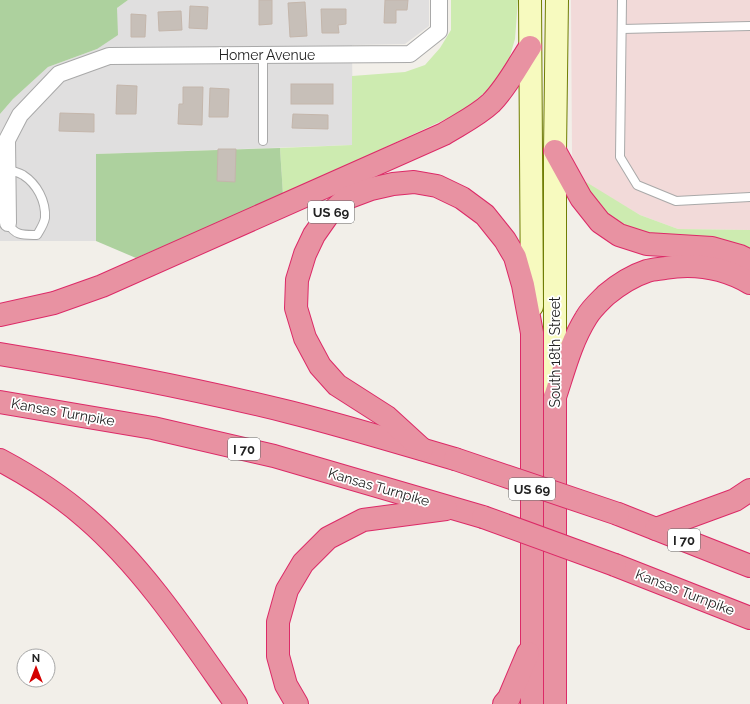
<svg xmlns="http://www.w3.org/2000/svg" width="750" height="704" viewBox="0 0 750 704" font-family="Raleway,sans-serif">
	<rect width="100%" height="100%" fill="#f2efe9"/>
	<polygon fill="#e0dfdf" points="128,0 429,0 429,26 405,44 352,45 353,145 97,154 96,241 0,241 0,114 13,99 48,67 97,49 117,8"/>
	<polygon fill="#f2dad9" points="571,0 750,0 750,230 678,229 640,215 586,183 582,186 574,173 572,153"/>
	<g fill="#cdebb0">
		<polygon points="451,0 518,0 515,39 508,63 489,89 463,111 283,195 280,148 352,145 352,76 405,72 425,65 440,48 451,30"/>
		<polygon points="586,182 640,215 678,229 750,230 750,249 723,239 699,236 670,236 645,232 621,225 606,216 582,186"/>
	</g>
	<g fill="#add19e">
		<polygon points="0,0 128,0 117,8 118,35 97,49 48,67 13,99 0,114"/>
		<polygon points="280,148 283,195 136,258 96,241 96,154"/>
	</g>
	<g fill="#c7bfb8" stroke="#c4b6ab">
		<polygon points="259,0 272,0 272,24 259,25"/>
		<polygon points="385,0 408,0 407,10 396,10 396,23 384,23"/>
		<polygon points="305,2 307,36 290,37 288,3"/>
		<polygon points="190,6 208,7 207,29 189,28"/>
		<polygon points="321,9 346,9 346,24 338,25 339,33 322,33"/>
		<polygon points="181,11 182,30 159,31 158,12"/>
		<polygon points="131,14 146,15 145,37 131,37"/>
		<rect x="291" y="84" width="42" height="20"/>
		<polygon points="117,85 137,86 136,114 116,114"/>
		<polygon points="183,87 203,87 202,125 178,124 179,104 183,104"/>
		<polygon points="210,88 229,89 228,117 209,117"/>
		<polygon points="60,113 94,114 94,132 59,131"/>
		<polygon points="293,114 328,115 328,129 292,128"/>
		<polygon points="218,149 236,149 235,182 217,181"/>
	</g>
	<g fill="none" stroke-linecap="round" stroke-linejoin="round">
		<defs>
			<g id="lane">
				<polyline points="622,0 620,157 637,185 676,201 750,197"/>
				<polyline points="622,29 750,26"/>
				<polyline points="263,55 263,141"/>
				<path d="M8 169C12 171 18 172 23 175 37 184 46 201 45 218 44 224 40 230 37 235 23 235 15 236 8 223"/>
			</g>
			<polyline id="street" points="8,223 7,140 20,115 59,74 109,56 410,54 439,31 439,0"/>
			<g id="secondary">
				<polyline points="530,0 532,306"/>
				<polyline points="555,391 555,151 557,0"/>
			</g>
			<g id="highway">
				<polyline points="555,151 581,198 600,222 619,235 647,244 712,248 740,256 750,261"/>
				<path d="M0 315 54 303 102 286 444 134C460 124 477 116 491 103 507 87 518 65 530 47"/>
				<path d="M0 354C97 370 193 388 289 412 345 426 400 443 455 459"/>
				<polyline points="0,402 153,428 274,456 483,517"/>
				<polyline points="422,449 387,417 337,385 320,366 305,338 296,308 297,280 305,254 314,235 328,215 347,198 371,189 393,184 414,182 437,186 462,198 485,215 505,240 515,257 523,285 532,333 532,704"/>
				<path d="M0 460C30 476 60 495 86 518 145 569 191 640 236 704"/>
				<polyline points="618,514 750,566"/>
				<polyline points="656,529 735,500 750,490"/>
				<polyline points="615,565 750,618"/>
				<polyline points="297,704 286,685 278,656 278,622 287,590 303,563 328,538 363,520 446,509"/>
				<polyline points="504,704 509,698 528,653"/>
				<path d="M555 704V397C564 370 571 342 586 318 591 309 599 302 606 295 618 285 632 276 647 271 653 269 660 269 665 268 695 263 724 268 750 283"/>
			</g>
		</defs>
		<use href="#lane" stroke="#a9a9a9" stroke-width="10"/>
		<use href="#street" stroke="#a9a9a9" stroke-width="18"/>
		<use href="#secondary" stroke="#707d05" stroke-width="24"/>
		<use href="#highway" stroke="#dc2a67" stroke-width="24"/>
		<use href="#lane" stroke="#fff" stroke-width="8"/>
		<use href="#street" stroke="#fff" stroke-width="16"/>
		<use href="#secondary" stroke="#f7fabf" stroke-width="22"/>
		<use href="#highway" stroke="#e892a2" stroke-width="22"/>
		<defs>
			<g id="highway-bridge">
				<polyline points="455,459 618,514"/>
				<polyline points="483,517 615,565"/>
			</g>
		</defs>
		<use href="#highway-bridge" stroke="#dc2a67" stroke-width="24" stroke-linecap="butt"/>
		<use href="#highway-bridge" stroke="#e892a2" stroke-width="22"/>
	</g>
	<g text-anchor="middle" stroke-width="3.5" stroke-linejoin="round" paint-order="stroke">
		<g fill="#fff" stroke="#646464" stroke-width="1">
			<rect x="308" y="201" width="46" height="22" rx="3"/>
			<rect x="228" y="438" width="32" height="22" rx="3"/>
			<rect x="509" y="478" width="46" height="22" rx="3"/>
			<rect x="668" y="529" width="32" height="22" rx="3"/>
		</g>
		<g font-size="13" font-weight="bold" fill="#222">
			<text x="331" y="217">US 69</text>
			<text x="244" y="454">I 70</text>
			<text x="532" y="494">US 69</text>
			<text x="684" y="545">I 70</text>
		</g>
		<g font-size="14" fill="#222" stroke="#fff">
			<text x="267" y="60">Homer Avenue</text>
			<text transform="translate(555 352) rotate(-90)" y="5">South 18th Street</text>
			<text transform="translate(63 412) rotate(10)" y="5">Kansas Turnpike</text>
			<text transform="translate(379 487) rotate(16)" y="5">Kansas Turnpike</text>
			<text transform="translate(685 592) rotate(21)" y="5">Kansas Turnpike</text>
		</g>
	</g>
	<g transform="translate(36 668)"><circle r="19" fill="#ffffff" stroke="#a7a7a7"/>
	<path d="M0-3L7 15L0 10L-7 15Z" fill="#d40000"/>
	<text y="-6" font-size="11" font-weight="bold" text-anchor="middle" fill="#222222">N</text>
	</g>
</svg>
